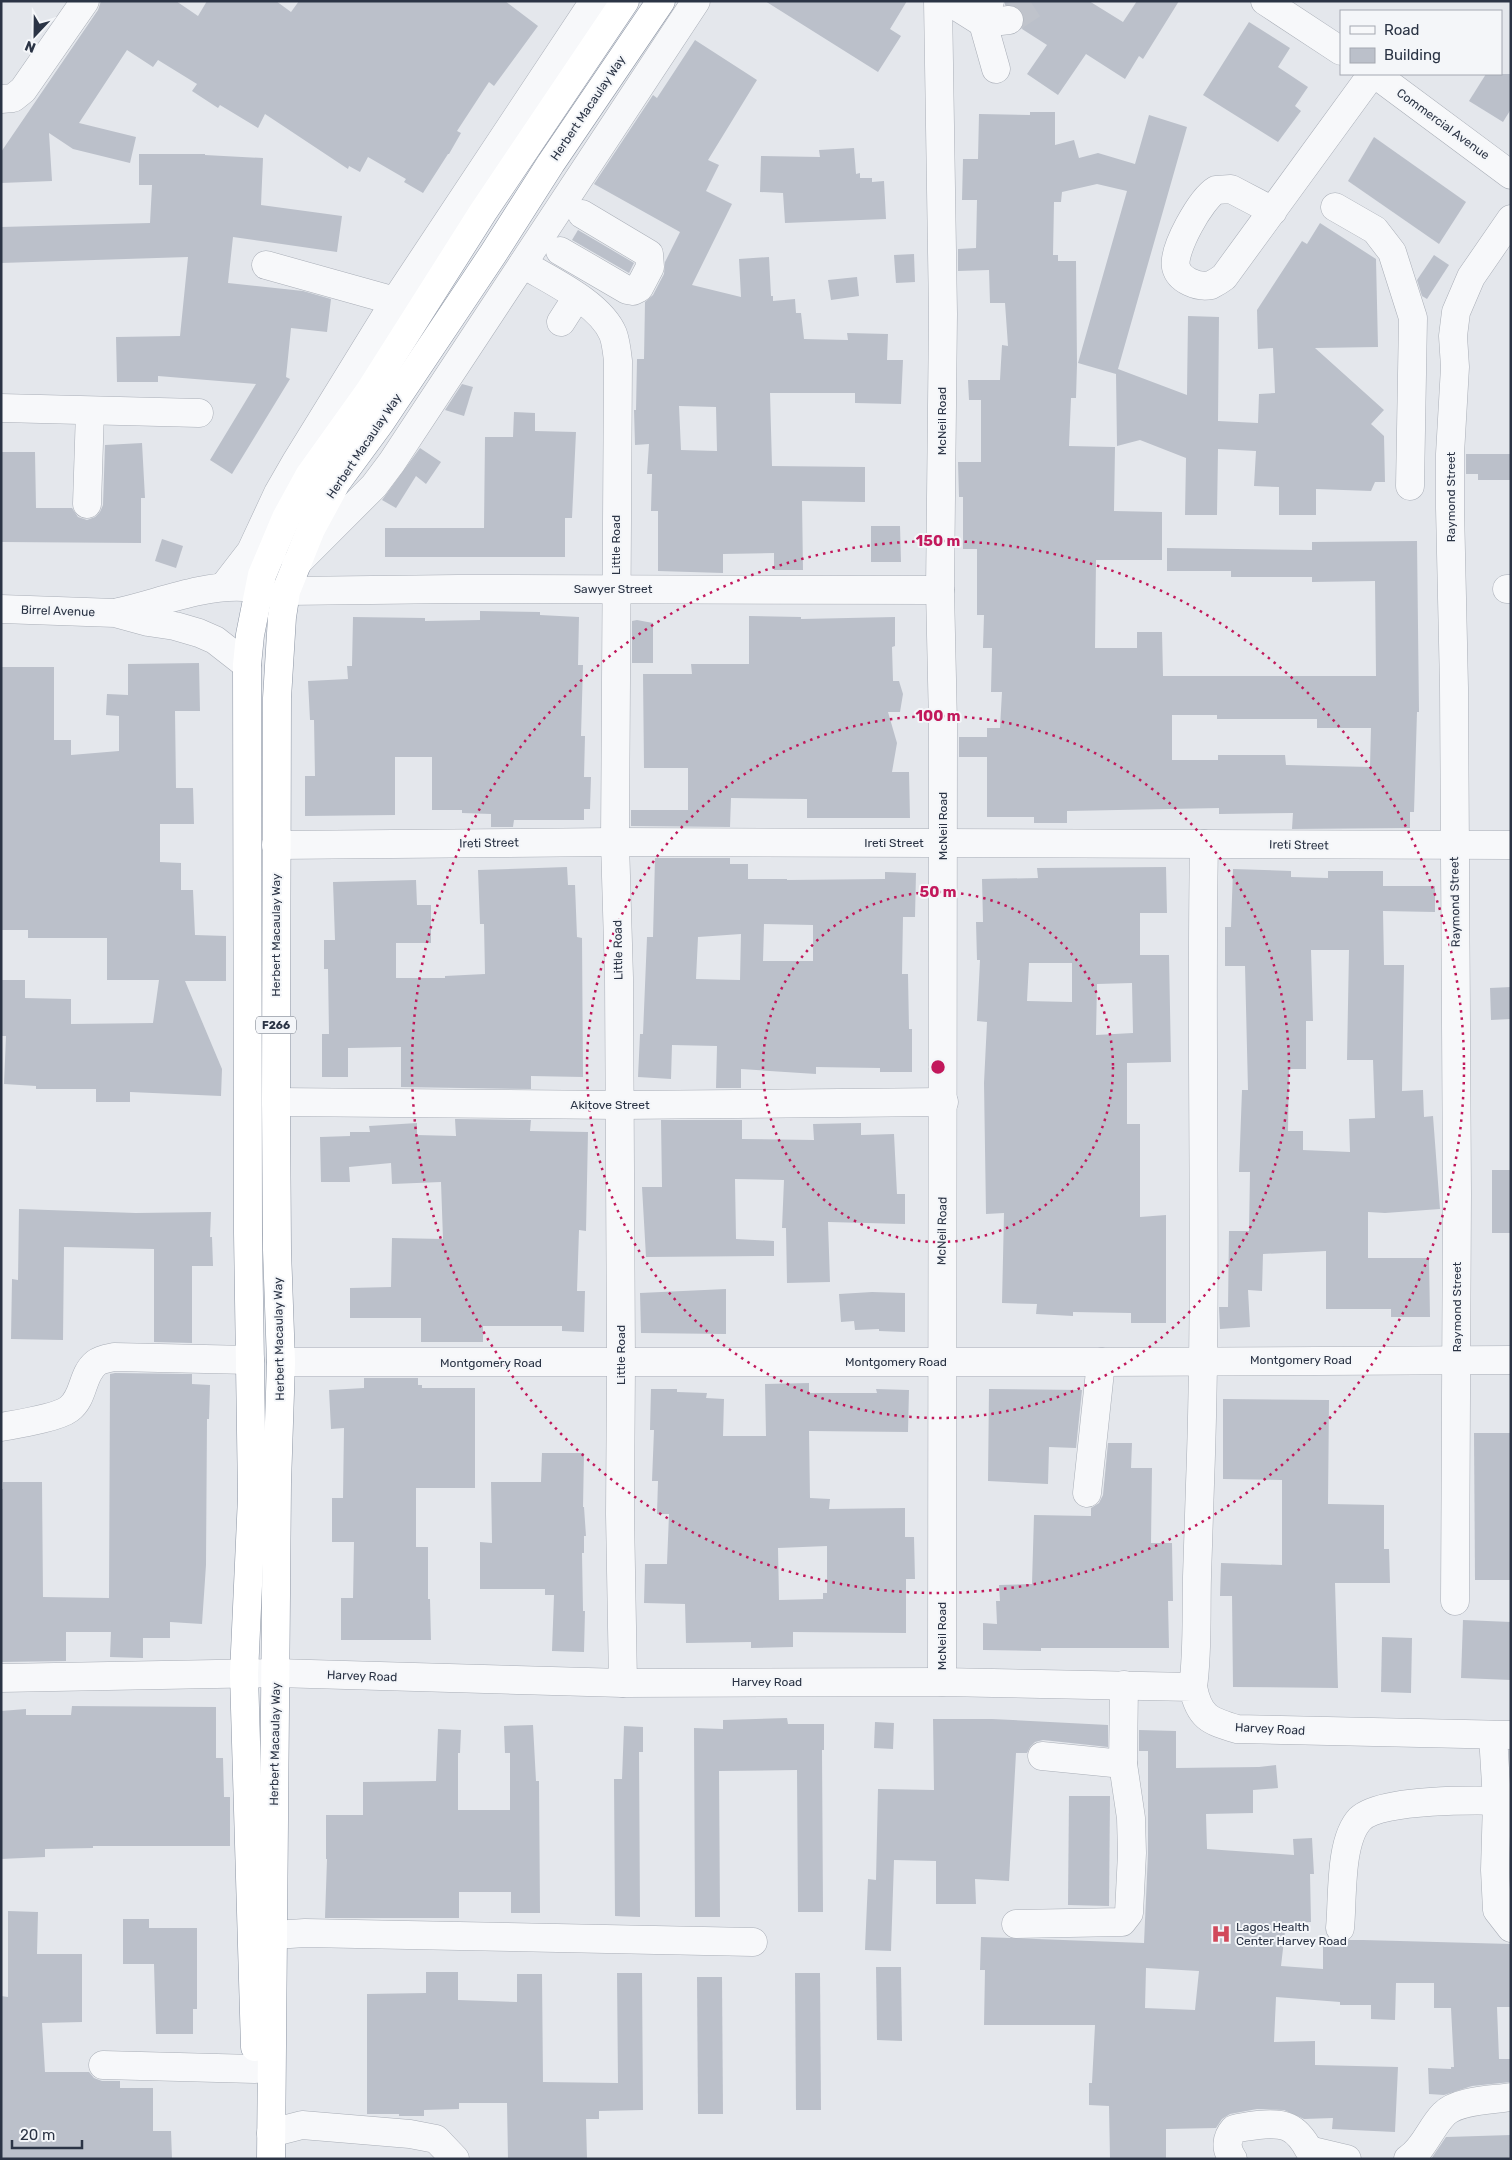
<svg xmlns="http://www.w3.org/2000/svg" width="1512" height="2160" viewBox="0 0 1512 2160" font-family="Rubik,sans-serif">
	<rect width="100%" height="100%" fill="#e4e7ec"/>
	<g fill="#bbc0ca" fill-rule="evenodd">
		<polygon points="101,1 176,1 198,16 207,1 276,1 291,12 299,1 505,1 538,26 494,86 489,82 457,131 461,133 449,154 448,154 423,193 404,182 406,179 368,157 360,172 349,166 348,169 265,114 258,128 220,105 218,108 192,91 197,84 158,60 153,67 127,50 79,123 136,137 130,163 73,149 49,133 52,181 1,183 1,152 98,10"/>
		<polygon points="765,1 907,1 890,29 901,36 878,72"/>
		<polygon points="1005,1 1089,1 1123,22 1137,1 1179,1 1143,59 1139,56 1125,79 1086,54 1058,95 1027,74 1047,45 1022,29 1025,19 1022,11 1015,6 1005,5"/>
		<polygon points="1249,22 1290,48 1278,67 1308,87 1295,106 1301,111 1278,142 1203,95"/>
		<path d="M695 40 757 80 708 160 719 165 706 191 732 204 692 285 741 297 739 259 769 257 771 296H773V301L795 299 796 313H801L804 339 848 340 847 333 888 334 887 360H903L901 404 855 403V393H770L772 466 865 467V502L802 501 803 570H774V553L723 554V573L658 571V511H651L652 474H647L649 444 635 445 634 410H636L637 359H644L645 302 653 295 664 274 665 262 680 232 594 184 653 95 657 98ZM679 406 716 407 717 451 681 450Z"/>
		<polygon points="1486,74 1511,74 1511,109 1503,122 1469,101"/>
		<path d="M1030 112H1055V145L1074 140 1079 158 1098 153 1135 164 1149 115 1187 127 1118 369 1187 395 1188 316 1219 317 1218 421 1258 423 1259 394 1275 393 1273 348 1258 349 1257 310 1302 241 1307 244 1320 223 1376 259 1378 347 1315 348 1384 410 1371 424 1384 436 1385 482H1375L1371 491 1316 489V515H1279V487L1254 486 1256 451 1218 449 1217 515H1185L1186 458 1140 440 1117 446 1116 374 1078 363 1127 191 1097 184 1062 192 1061 202H1054L1053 255H1058V261H1076L1077 364 1076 398H1071L1069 446 1115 447 1114 511 1162 512V560H1096L1095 648H1137V632H1162L1163 676H1376L1375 581 1312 582V577H1231V571H1167V548L1312 550V542L1417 541 1419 712H1417L1414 812H1410V828L1292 829 1293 813 1219 814V808L1067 811V823H1034V817H987V757H959V737H987V728H1000L1002 692H991L992 648H983L984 615H977V549H963V497H959L958 462H981V400H969L968 380H1000L1002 345 1008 346 1005 303H990L989 270 958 271V249L976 248 977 200H962L963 159H978L979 114 1030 115ZM1172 715H1217V719H1317V728H1371L1370 767 1286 765 1285 755H1218V760H1172Z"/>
		<polygon points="1374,137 1466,202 1439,244 1348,181"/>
		<polygon points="854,148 856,174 860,173 860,178 872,178 872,182 884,181 886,219 785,223 783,193 760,192 761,156 820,157 819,150"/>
		<polygon points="139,154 205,154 205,155 263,158 261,205 342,216 337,252 233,237 228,283 303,291 331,299 327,332 291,328 286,377 290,379 232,474 210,460 256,384 158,376 158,382 117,382 116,337 180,336 188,257 1,263 1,227 150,223 152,185 139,185"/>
		<polygon points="578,230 634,263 629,273 572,240"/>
		<polygon points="914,254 915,282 896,283 894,255"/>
		<polygon points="1434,255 1449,265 1427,299 1422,296 1417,280"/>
		<polygon points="857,277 859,296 831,300 828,280"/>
		<polygon points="462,384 473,387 464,416 445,410"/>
		<polygon points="514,412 535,413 535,431 576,432 572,518 565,518 565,557 385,557 385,528 484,528 485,437 513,437"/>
		<polygon points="142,443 145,498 141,498 141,543 1,542 1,452 35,452 36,508 72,508 78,517 87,520 95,517 100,512 103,505 105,445"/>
		<polygon points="420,448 441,462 426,484 416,476 396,508 382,500"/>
		<polygon points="1466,454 1511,454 1511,480 1478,480 1478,474 1466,474"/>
		<polygon points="871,526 900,526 901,562 871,562"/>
		<polygon points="162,539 183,546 176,568 155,561"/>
		<polygon points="480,611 540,612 540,615 579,617 578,665 583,665 581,736 585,736 584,777 591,777 590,809 584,809 584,820 514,820 513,827 491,827 491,814 462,813 462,810 432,810 432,757 395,757 395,815 305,816 305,776 315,776 314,720 310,720 308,681 348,679 347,666 352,666 353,617 425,618 425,621 480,620"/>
		<polygon points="749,616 801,617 801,619 895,617 895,646 892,647 893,681 899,681 903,694 900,712 888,712 897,743 892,772 909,772 910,818 807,818 807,799 731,798 730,827 631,826 631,810 688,810 688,768 644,768 643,674 692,674 691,664 749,664"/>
		<polygon points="637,620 653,623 653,663 632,663 632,621"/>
		<polygon points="199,663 200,711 175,711 176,788 193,788 194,824 160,824 160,862 181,863 181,890 193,890 195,935 226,936 226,981 185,981 222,1069 221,1096 130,1092 130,1102 96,1102 96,1089 36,1089 36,1086 4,1084 6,1036 1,1036 1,980 25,980 25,998 71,999 71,1024 153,1023 159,980 107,980 107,938 28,938 28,930 1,930 1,667 54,667 54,740 71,740 71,755 119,751 119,716 106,715 107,694 128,695 128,664"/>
		<path d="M655 858H730V864H748V879H787V880L885 879V872L916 873 915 917H903L902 974H908L909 1029H912V1072H880V1068L816 1067V1074L741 1069V1088H716L717 1046 672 1045 671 1079 638 1077 640 1034H643L647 937H653ZM764 924 813 925V961H763ZM741 934 740 980 696 979 698 937Z"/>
		<polygon points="567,867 568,885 575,885 577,937 582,938 583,1077 531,1076 531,1089 401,1087 401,1047 348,1048 348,1077 322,1077 322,1034 329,1034 328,969 324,969 324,940 335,940 333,882 416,880 417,905 431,905 431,943 396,943 396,978 445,978 445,976 485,974 484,924 480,924 478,870"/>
		<path d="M1166 867 1167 913H1140V955H1169L1171 1062 1127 1063V1124H1140V1217L1166 1215V1323H1131V1313L1073 1312V1316L1036 1314 1037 1304 1002 1303 1004 1213 986 1214 984 1083 987 1022 977 1021 980 960H977L976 922H983L982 879 1038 878 1037 868ZM1029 963H1072V1002L1027 1001ZM1132 983 1133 1033 1096 1035 1097 984Z"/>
		<path d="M1233 869 1291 871V877L1328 878V871H1383V886H1435V912L1383 911 1384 965H1404L1402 1091 1423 1090 1424 1117 1433 1116 1440 1209 1385 1213 1368 1212V1258H1429L1430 1317H1391V1309H1326V1251L1263 1254 1262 1291 1248 1290 1250 1327 1220 1329 1219 1307H1228L1229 1231H1249L1250 1172H1239L1242 1090H1248L1245 966H1225V927H1231ZM1311 950H1349L1347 1060H1373L1375 1118 1349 1119 1350 1152 1303 1150V1131H1288L1289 1069H1306V1021H1313Z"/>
		<polygon points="1511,987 1511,1019 1491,1020 1490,988"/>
		<polygon points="455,1119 531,1120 530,1131 588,1132 586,1231 579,1230 577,1291 585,1291 584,1332 562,1331 562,1326 483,1326 483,1342 421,1342 421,1318 350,1318 350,1288 391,1287 392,1238 443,1239 441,1182 392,1184 391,1163 349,1167 350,1182 321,1182 320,1137 350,1136 350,1132 370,1132 369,1126 417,1123 417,1135 456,1136"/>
		<polygon points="661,1120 742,1120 742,1139 814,1140 813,1124 861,1123 861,1135 894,1134 897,1194 905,1194 905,1224 828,1222 830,1282 787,1283 786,1228 782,1228 784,1180 735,1179 736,1239 774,1241 774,1256 646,1257 642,1187 662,1187"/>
		<rect x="1492" y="1170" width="19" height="63"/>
		<polygon points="19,1209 136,1213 211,1212 210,1237 212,1237 213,1266 192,1266 192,1343 154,1342 154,1249 64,1247 63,1340 11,1339 12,1279 18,1280"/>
		<polygon points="726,1289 726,1334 641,1333 640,1293"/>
		<polygon points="872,1292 905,1293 905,1332 879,1331 879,1329 855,1330 854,1321 841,1322 839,1294"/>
		<polygon points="115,1373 192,1374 192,1384 210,1385 209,1419 207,1419 206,1565 202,1624 170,1622 170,1638 143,1638 143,1658 110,1657 111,1632 66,1632 66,1661 1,1662 1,1489 3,1489 3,1482 42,1482 43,1597 109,1598 110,1374"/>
		<polygon points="364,1378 418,1378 418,1385 422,1385 422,1388 475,1388 475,1488 416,1488 416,1547 428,1547 428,1599 430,1599 431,1640 341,1640 341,1598 353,1598 354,1542 332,1542 332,1498 343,1498 344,1428 331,1429 329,1390 364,1388"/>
		<path d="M809 1383V1393H877L876 1389 909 1390 908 1432 809 1431 810 1498 830 1499 829 1509 905 1508V1537H914L915 1579H906V1633L793 1632V1647L751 1648V1642L686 1643 685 1604 644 1603 645 1564H667L669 1514H657L658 1481H652L654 1430H650L651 1389H677V1392L707 1393 706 1398 724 1399 723 1436H766L765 1384ZM827 1546V1593H823V1599L779 1600 778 1548Z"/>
		<polygon points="989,1389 1082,1390 1076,1448 1049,1447 1048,1484 988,1481"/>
		<polygon points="1223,1399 1329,1400 1328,1504 1384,1505 1384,1549 1389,1549 1390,1583 1335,1583 1338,1688 1233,1687 1232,1596 1220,1596 1221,1563 1282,1565 1282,1480 1223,1479"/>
		<polygon points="1474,1433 1511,1433 1511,1580 1475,1580"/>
		<polygon points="1108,1443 1132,1443 1131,1468 1152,1468 1151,1543 1172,1543 1173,1601 1168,1601 1169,1648 1041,1648 1041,1651 983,1650 983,1623 997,1624 996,1601 1000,1601 999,1585 1032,1584 1034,1515 1091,1516 1091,1508 1099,1503 1103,1495"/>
		<polygon points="542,1453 584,1453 583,1507 584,1507 586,1536 584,1536 584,1553 582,1553 583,1611 585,1611 584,1652 552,1651 554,1595 545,1595 545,1589 480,1589 480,1542 492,1543 491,1482 541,1482"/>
		<polygon points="1463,1620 1511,1622 1511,1680 1461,1678"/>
		<polygon points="1382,1637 1412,1638 1411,1693 1381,1692"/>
		<polygon points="72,1706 216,1707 216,1758 223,1758 224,1797 230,1797 230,1846 93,1846 93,1848 45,1849 45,1857 1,1859 1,1711 26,1709 26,1715 71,1715"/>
		<polygon points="787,1718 788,1724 824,1724 824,1750 822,1750 823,1912 798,1912 797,1770 719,1771 720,1917 695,1917 694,1728 723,1729 723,1720"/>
		<polygon points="933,1719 992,1719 1108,1725 1108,1747 1043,1740 1035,1742 1030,1747 1027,1753 1016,1753 1009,1881 975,1879 976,1904 936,1904 936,1861 894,1860 891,1951 865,1950 868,1879 876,1880 878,1789 934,1790"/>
		<polygon points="875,1722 894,1723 893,1749 874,1748"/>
		<polygon points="533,1725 536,1781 539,1781 540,1913 511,1913 511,1892 459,1892 459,1918 325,1918 327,1859 326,1859 326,1815 363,1815 363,1782 436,1781 438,1729 461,1730 460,1753 458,1753 458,1810 510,1810 510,1753 505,1753 504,1726"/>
		<polygon points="624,1726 643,1727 643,1752 639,1752 640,1917 615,1916 614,1779 622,1779"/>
		<path d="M1139 1730 1176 1731V1768L1259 1767 1276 1765 1278 1788 1253 1790V1813L1206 1814 1207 1849 1294 1855 1293 1839 1312 1838 1314 1874H1310L1311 1922 1286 1923 1281 1966 1323 1969V1940H1331L1339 1944 1349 1940H1363L1511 1944V2007H1497L1499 2059H1511V2082L1472 2086 1444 2095 1429 2094 1428 2068 1451 2069V2067H1454L1451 2008H1434V1983H1396L1395 2020 1371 2019V2005H1340V2002L1276 1997 1274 2042 1315 2041V2065L1398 2067 1395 2132 1332 2129 1333 2118 1304 2119 1284 2110 1257 2109 1230 2114 1222 2119 1216 2128 1166 2129V2159H1110L1109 2106 1089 2105V2083H1092L1095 2025H984L985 1970H980L981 1937 1144 1943 1148 1854V1751H1139ZM1146 1968 1199 1971 1195 2010 1145 2008Z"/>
		<polygon points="1069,1796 1110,1796 1109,1906 1068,1905"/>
		<polygon points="8,1911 38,1912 37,1954 82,1954 82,2022 42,2023 45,2072 89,2072 94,2078 102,2081 120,2081 120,2088 153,2088 153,2131 171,2131 172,2159 1,2159 1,1996 8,1997"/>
		<polygon points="123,1919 149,1919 149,1928 197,1928 197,2009 193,2009 193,2034 156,2034 154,1964 123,1964"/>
		<polygon points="876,1967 901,1967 902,2041 877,2040"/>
		<polygon points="426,1972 458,1972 458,2000 517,2002 517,1974 542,1974 543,2082 618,2083 617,1973 642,1973 643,2110 599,2111 599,2119 586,2119 587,2159 508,2159 507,2103 459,2103 459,2109 424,2110 424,2116 399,2116 399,2114 367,2114 367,1994 426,1993"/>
		<polygon points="795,1973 820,1973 821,2110 796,2110"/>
		<polygon points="697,1977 722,1977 723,2114 698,2114"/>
		<polygon points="1511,2135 1511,2159 1431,2159 1446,2137"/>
	</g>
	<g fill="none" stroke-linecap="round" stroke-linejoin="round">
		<polyline stroke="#bfc3cb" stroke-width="28" stroke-dasharray="28 14" stroke-linecap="butt" points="1009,20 1038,1"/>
		<defs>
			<g id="minor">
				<polyline points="938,1 943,314 940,590 943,724 942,1682"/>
				<polyline points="948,1 983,23 1009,20"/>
				<polyline points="990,1 983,23 996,69"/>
				<polyline points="1265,1 1341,51"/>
				<polyline points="1375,74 1511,175"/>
				<polyline points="1,99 13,98 23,90 85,1"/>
				<polyline points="1335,207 1375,230 1392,252 1413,318 1410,486"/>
				<path d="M1273 211 1231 189 1216 190C1201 199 1172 250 1176 267 1179 280 1198 288 1211 285 1215 283 1220 280 1224 277L1372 74"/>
				<polyline points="560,251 627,290 633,291 639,288 650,267 649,254 582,214"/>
				<path d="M523 264C551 281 600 303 613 334 616 342 617 352 618 361L615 842 619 978 621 1363 620 1514 623 1683"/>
				<polyline points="266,265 395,301"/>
				<polyline points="561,322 577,297"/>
				<polyline points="1,408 199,413"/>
				<polyline points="87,504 90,411"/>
				<polyline points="296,564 374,486 392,462 696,1"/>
				<polyline points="224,586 251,551 278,493 297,460 395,301 594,1"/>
				<polyline points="1507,589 1511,589"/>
				<polyline points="286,591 458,589 940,590"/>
				<polyline points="1,609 115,613 148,622 175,626 199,633 215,640 247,665"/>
				<path d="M119 612C159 603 202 585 243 587"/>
				<polyline points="276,845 615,842 1511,845"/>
				<polyline points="276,1102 620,1105 944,1102"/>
				<polyline points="281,1362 1101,1362 1511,1360"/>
				<path d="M1 1427C17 1424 57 1418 69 1409 85 1397 81 1375 96 1363 101 1359 109 1358 114 1357L250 1360"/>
				<polyline points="1087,1493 1101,1362"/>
				<polyline points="1455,1601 1457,1194 1454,687 1450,508 1450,454 1455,367 1453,336 1456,312 1471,277 1511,219"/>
				<path d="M1 1678 276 1673 623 1683 942 1682 1193 1687C1199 1717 1209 1721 1237 1729L1511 1735"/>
				<path d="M1193 1687C1198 1651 1196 1614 1197 1577 1198 1546 1199 1515 1200 1484 1208 1271 1200 1057 1204 844"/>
				<polyline points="1493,1735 1497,1801 1495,1870 1497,1910 1511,1928"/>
				<polyline points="1042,1756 1123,1764"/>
				<polyline points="1016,1924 1122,1922 1129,1913 1132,1853 1131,1818 1123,1764 1124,1685"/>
				<path d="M1340 1928C1343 1899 1339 1841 1360 1819 1381 1798 1480 1800 1511 1801"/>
				<polyline points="274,1935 305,1933 753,1942"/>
				<polyline points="103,2065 255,2069"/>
				<polyline points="271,2133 302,2125 410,2134 436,2139 455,2159"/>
				<path d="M1233 2159C1225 2149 1226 2138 1234 2129 1242 2127 1250 2126 1258 2125 1284 2122 1296 2126 1309 2150L1347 2159"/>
				<path d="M1408 2159C1425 2148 1430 2128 1444 2114 1457 2100 1492 2100 1511 2097"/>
			</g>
			<g id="highway">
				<polyline points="255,2047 244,1674 252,1497 248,1233 247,665 250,635 262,575 286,518 309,476 369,392 483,212 625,1"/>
				<polyline points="271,2159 277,1483 281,1362 277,1250 276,1102 277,698 282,617 286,591 311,529 336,483 380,423 493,254 551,163 661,1"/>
			</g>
		</defs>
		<use href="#minor" stroke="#a9aeb7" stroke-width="29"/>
		<use href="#highway" stroke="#8b94a3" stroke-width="29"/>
		<use href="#minor" stroke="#f7f8fa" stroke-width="28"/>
		<use href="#highway" stroke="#fff" stroke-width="28"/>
	</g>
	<g fill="none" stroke="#c2185b" stroke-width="2.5" stroke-dasharray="2.5 5">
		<circle cx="938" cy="1067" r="175"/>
		<circle cx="938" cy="1067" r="351"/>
		<circle cx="938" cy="1067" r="526"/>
	</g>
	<defs>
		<symbol id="hospital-bare" viewBox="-9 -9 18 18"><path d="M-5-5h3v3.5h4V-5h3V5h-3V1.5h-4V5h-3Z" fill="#d1495b" stroke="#f4f6f9" stroke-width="2.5" paint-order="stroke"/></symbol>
	</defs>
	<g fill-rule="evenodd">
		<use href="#hospital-bare" x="1207" y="1920" width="28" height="28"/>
	</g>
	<g text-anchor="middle" stroke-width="4" stroke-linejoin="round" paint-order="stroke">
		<rect fill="#f4f6f9" stroke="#676e7b" stroke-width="1" x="256" y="1016.5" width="40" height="17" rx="4"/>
		<g font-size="11" font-weight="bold" fill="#2b3445">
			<text x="276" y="1029">F266</text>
		</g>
		<g font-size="12" fill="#2b3445" stroke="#f4f6f9">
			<text transform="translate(588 108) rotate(-56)" y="4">Herbert Macaulay Way</text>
			<text transform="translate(1443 124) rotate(36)" y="4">Commercial Avenue</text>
			<text transform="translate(942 421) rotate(-90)" y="4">McNeil Road</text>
			<text transform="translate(364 446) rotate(-56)" y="4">Herbert Macaulay Way</text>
			<text transform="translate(1451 497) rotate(-90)" y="4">Raymond Street</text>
			<text transform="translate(616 545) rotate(-90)" y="4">Little Road</text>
			<text x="613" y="593">Sawyer Street</text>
			<text transform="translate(58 611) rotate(2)" y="4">Birrel Avenue</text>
			<text transform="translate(943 826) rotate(-90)" y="4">McNeil Road</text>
			<text transform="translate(489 843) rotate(-1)" y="4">Ireti Street</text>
			<text x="894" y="847">Ireti Street</text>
			<text transform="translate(1299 845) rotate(1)" y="4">Ireti Street</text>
			<text transform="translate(1455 902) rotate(-91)" y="4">Raymond Street</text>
			<text transform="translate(276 935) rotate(-90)" y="4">Herbert Macaulay Way</text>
			<text transform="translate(618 950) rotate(-91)" y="4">Little Road</text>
			<text x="610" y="1109">Akitove Street</text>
			<text transform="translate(942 1231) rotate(-89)" y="4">McNeil Road</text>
			<text transform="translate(1457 1307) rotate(-90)" y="4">Raymond Street</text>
			<text transform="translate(279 1339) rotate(-91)" y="4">Herbert Macaulay Way</text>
			<text transform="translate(621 1355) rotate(-90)" y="4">Little Road</text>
			<text x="1301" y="1364">Montgomery Road</text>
			<text x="896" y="1366">Montgomery Road</text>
			<text x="491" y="1367">Montgomery Road</text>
			<text transform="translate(942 1636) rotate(-90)" y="4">McNeil Road</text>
			<text transform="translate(362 1676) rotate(2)" y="4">Harvey Road</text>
			<text x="767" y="1686">Harvey Road</text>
			<text transform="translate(1270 1729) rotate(3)" y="4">Harvey Road</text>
			<text transform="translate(275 1744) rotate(-89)" y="4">Herbert Macaulay Way</text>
		</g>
		<g font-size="12" fill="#2b3445" stroke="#f4f6f9" text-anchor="start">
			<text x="1236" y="1931">Lagos Health<tspan x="1236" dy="14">Center Harvey Road</tspan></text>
		</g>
	</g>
	<circle cx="938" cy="1067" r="8" fill="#c2185b" stroke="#f4f6f9" stroke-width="2.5"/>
	<g font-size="15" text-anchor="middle" font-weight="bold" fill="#c2185b" stroke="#f4f6f9" stroke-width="4" stroke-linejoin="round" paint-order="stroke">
		<text x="938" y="546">150 m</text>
		<text x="938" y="721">100 m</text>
		<text x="938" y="897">50 m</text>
	</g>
	<rect width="1512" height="2160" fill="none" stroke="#2b3445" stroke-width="5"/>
	<rect x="1340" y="10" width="162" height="65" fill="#f4f6f9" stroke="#a4a8b1"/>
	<rect x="1350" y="26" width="25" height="8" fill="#f7f8fa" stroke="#a4a8b1"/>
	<text x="1384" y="35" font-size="15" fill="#2b3445">Road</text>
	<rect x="1350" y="48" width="25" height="15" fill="#bbc0ca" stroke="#a4a8b1"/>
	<text x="1384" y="60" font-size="15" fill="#2b3445">Building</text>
	<g transform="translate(35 35) rotate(202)" stroke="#f4f6f9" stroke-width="4" paint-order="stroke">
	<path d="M0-4L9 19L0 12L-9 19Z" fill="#2b3445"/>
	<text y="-8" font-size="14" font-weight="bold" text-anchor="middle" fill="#2b3445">N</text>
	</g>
	<path d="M12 2140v8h70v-8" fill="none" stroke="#2b3445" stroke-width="2.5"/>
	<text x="20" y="2140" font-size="15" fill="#2b3445" stroke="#f4f6f9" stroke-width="4" paint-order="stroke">20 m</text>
</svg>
